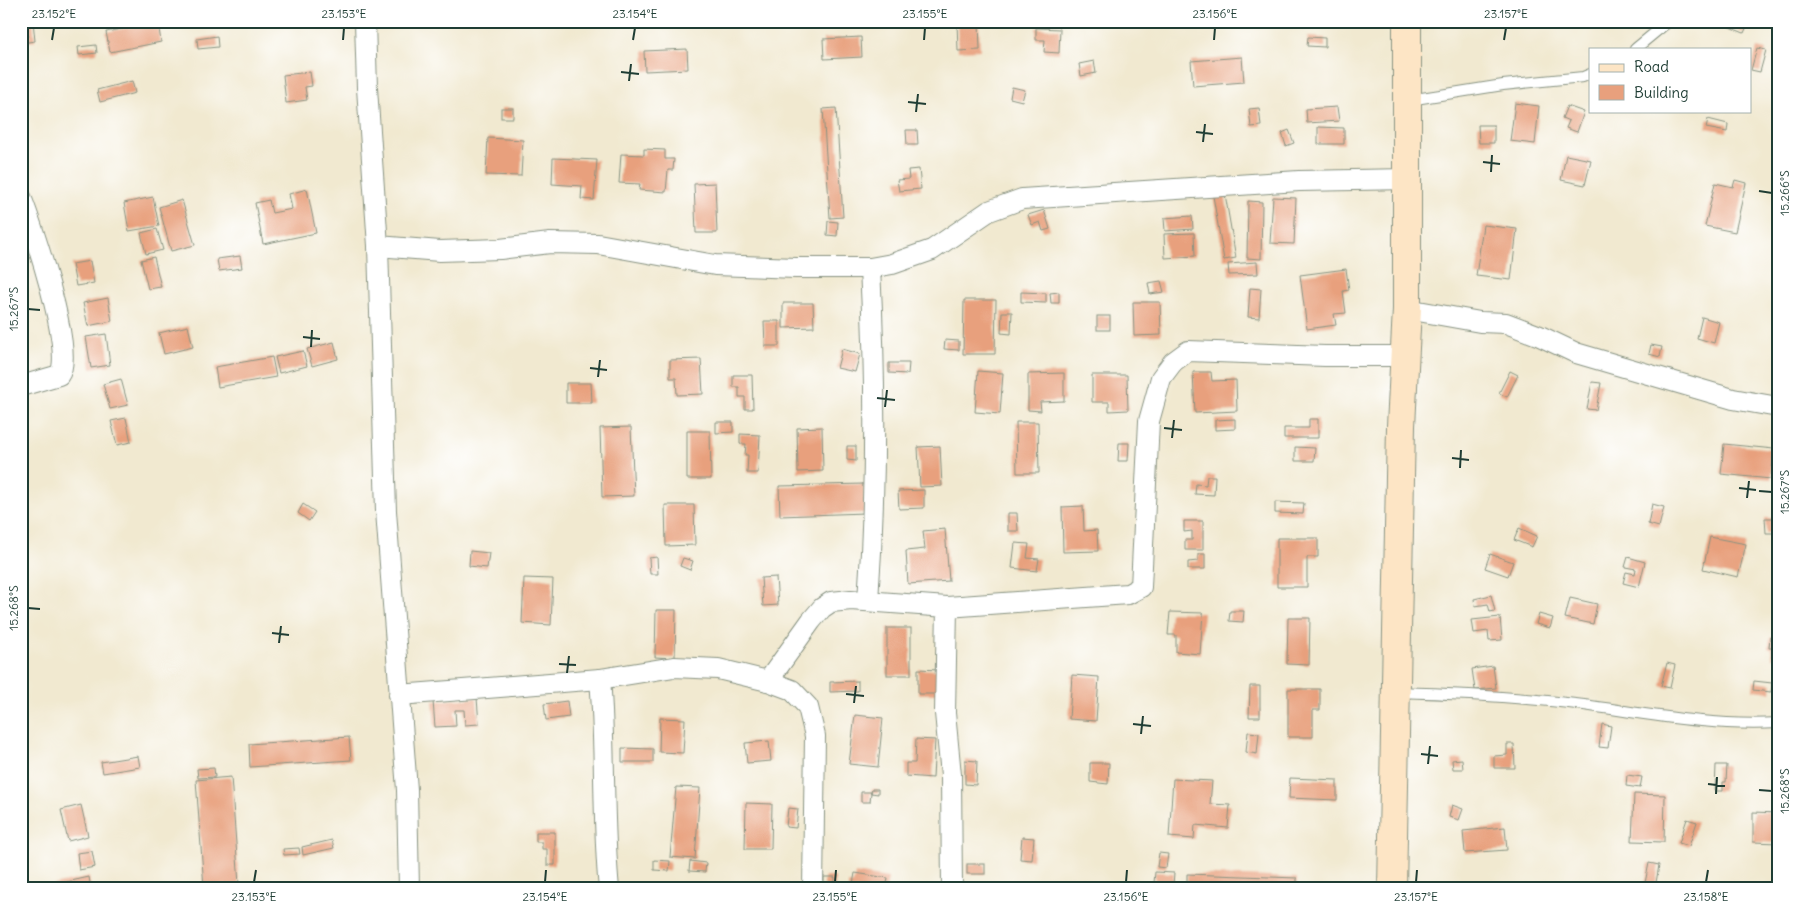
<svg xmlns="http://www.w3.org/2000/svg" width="1799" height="910" viewBox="0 0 1799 910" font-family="Delius,sans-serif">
	<rect width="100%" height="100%" fill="#fff"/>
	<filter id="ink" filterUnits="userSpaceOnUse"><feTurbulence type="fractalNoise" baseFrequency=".02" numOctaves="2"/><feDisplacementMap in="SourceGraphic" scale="10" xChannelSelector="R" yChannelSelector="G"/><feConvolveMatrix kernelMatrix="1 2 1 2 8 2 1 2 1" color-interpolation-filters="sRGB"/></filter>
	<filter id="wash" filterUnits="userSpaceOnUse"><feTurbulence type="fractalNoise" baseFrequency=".0096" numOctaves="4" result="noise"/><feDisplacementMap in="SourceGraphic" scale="20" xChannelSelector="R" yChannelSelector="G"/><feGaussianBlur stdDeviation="1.12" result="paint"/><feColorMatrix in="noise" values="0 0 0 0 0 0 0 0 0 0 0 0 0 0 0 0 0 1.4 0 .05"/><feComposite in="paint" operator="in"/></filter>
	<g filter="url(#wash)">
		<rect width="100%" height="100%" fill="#f1e9d0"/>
		<g id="blocks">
			<g fill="#e8a07d">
				<polygon points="21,21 33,21 35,41 21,43 21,37 29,36 21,36"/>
				<polygon points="915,21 928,21 929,23 917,27"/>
				<polygon points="1715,21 1736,21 1747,26 1744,33"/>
				<polygon points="158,22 161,42 110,52 106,32"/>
				<polygon points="957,22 979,22 980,50 958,51"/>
				<polygon points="1036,28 1060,29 1059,53 1044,52 1045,40 1036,40"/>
				<polygon points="217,36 218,47 198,49 197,39"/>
				<polygon points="861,37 862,57 824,59 823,39"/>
				<polygon points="1308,37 1325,38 1325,47 1307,46"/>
				<polygon points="96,45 97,53 79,55 78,47"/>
				<polygon points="1757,48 1766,50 1760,72 1751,70"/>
				<polygon points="687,49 688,69 645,71 644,51"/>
				<polygon points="1242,57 1244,82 1193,86 1191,61"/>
				<polygon points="1094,61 1096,73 1081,76 1079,64"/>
				<polygon points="310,72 312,86 305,87 307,100 286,103 283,75"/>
				<polygon points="132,81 135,93 100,102 97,90"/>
				<polygon points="1012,87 1025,90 1022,101 1010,98"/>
				<polygon points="1515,103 1539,106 1535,144 1510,141"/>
				<polygon points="1567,106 1584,112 1577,132 1566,128 1569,121 1562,118"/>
				<polygon points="1337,107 1339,121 1307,123 1306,109"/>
				<rect x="501" y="108" width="12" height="10"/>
				<polygon points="836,108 843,217 830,218 823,109"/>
				<polygon points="1259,108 1261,126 1251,127 1249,109"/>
				<polygon points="1708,119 1728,124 1727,132 1706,128"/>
				<polygon points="1478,125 1494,125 1494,143 1479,143"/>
				<polygon points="1318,127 1344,128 1344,144 1318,144"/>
				<polygon points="906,130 917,130 918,145 907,145"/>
				<polygon points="1289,130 1294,143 1286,146 1282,133"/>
				<polygon points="488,138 523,140 521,176 486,175"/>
				<polygon points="644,149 665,150 665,159 674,159 673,170 668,170 666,192 639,190 640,184 619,183 621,154 644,155"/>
				<polygon points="1566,155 1591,160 1585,185 1561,180"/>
				<polygon points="553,158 597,160 594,200 581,199 582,186 552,184"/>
				<polygon points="919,169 921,189 899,191 897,180 909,179 908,170"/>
				<polygon points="1735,180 1746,183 1735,232 1705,226 1715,183 1733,187"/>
				<polygon points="715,183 717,233 696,233 694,184"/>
				<polygon points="307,189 316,233 263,244 255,203 269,200 272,213 292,209 289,194"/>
				<polygon points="1225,194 1236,258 1224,260 1213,196"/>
				<polygon points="153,197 159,226 129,231 124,203"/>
				<polygon points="1273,197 1296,198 1294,244 1270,243"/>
				<polygon points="182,200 195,245 171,251 159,207"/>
				<polygon points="1248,201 1262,202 1261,259 1247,258"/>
				<polygon points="1044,210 1050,229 1043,231 1040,222 1032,225 1028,215"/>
				<polygon points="1192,216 1193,229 1165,231 1164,218"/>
				<polygon points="828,221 838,222 837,236 827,235"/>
				<polygon points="1483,225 1517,229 1511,280 1476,276"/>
				<polygon points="157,229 163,250 146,254 141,233"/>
				<polygon points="1194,233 1195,256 1165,258 1164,234"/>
				<polygon points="240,256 242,268 219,271 217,259"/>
				<polygon points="154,257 161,287 148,289 141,260"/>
				<polygon points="90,261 94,283 76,286 72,264"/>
				<polygon points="1257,262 1258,274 1229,275 1228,264"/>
				<polygon points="1346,269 1349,290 1343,291 1346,313 1334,314 1336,325 1307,329 1300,275"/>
				<polygon points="1161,281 1164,292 1150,294 1148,283"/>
				<polygon points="1250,288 1261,289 1259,318 1248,317"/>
				<polygon points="1021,292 1046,293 1046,303 1021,302"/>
				<polygon points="1059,292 1059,303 1051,303 1050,293"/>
				<polygon points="108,298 112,321 88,326 83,303"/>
				<polygon points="964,300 996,300 995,354 963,354"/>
				<polygon points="1133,302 1160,302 1161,335 1134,336"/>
				<polygon points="783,303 813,303 814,327 783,328"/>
				<polygon points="1002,312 1012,312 1011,334 1001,333"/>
				<rect x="1097" y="316" width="13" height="14"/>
				<polygon points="1702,317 1719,322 1714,343 1697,338"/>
				<polygon points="764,321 779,321 779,346 765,346"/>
				<polygon points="188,326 193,347 164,354 159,333"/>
				<polygon points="106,334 110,365 91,368 86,337"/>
				<polygon points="945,340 959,341 959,350 944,349"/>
				<polygon points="334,342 338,359 312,366 307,349"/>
				<polygon points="1651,345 1662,347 1660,357 1649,354"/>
				<polygon points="842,349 860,354 855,372 837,368"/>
				<polygon points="303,351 307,366 279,373 275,357"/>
				<polygon points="272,357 276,377 218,387 215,367"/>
				<polygon points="701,359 703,394 677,395 676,378 670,378 670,360"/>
				<polygon points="889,363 909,363 908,374 889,373"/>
				<polygon points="978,371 1003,373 1000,414 975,412"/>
				<polygon points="1510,371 1518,375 1507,397 1499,393"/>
				<polygon points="1193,372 1211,372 1212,381 1236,380 1237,411 1195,413"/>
				<polygon points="1064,373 1064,401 1040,402 1041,411 1028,410 1028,374"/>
				<polygon points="733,375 752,375 753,409 745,409 745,397 739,397 739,387 733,387"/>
				<polygon points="1092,375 1127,375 1128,410 1109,411 1109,402 1092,402"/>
				<polygon points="121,379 128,405 110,409 103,384"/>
				<polygon points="1592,382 1601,383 1596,410 1587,409"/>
				<polygon points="566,383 591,383 592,403 566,403"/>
				<polygon points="126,418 131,442 117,445 111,421"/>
				<polygon points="1235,419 1235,429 1215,430 1215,420"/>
				<polygon points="1309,419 1318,419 1318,438 1284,438 1284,428 1309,428"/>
				<polygon points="716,422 733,422 733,432 716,433"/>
				<polygon points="1016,422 1038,422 1039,473 1017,473"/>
				<polygon points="631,427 634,496 602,497 600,428"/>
				<polygon points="822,427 823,471 798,472 797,428"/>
				<polygon points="687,431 710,431 711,479 687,479"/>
				<polygon points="740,434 760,435 758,473 747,473 748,455 745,455 746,444 740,444"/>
				<polygon points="1119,443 1129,443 1128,461 1118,461"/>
				<polygon points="1724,444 1774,449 1771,479 1721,474"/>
				<polygon points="847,446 856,446 856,461 847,460"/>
				<polygon points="940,446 942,486 920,487 918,447"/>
				<polygon points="1295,447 1315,448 1314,461 1295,461"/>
				<polygon points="1207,476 1215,476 1214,495 1195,494 1196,484 1206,485"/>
				<polygon points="864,484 865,513 780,516 779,486"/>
				<polygon points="924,490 924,508 899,509 898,491"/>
				<polygon points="1275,502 1304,503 1303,514 1275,513"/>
				<polygon points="303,504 315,512 309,521 298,513"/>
				<polygon points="1652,504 1664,507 1659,527 1648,524"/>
				<polygon points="665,505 694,505 695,545 666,546"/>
				<polygon points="1083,506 1084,531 1097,530 1098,551 1063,552 1062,507"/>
				<polygon points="1008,513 1017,513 1018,531 1008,531"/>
				<polygon points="1765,518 1774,518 1775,533 1766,533"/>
				<polygon points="1184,521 1203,521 1203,550 1185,550 1185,540 1192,540 1192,531 1184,532"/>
				<polygon points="1519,528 1537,536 1532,547 1514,540"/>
				<polygon points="945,529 949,581 908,584 906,551 925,549 923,531"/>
				<polygon points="1710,537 1746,544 1738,577 1703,569"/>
				<polygon points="1277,538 1318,538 1318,557 1307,557 1307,587 1277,587"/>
				<polygon points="1015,543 1029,544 1027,558 1039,559 1037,571 1012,568"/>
				<polygon points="470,551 489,553 487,568 469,566"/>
				<polygon points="1198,554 1205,554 1205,569 1188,569 1188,562 1198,561"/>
				<polygon points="1490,554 1513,562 1508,576 1485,568"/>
				<polygon points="657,557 658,574 650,574 649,558"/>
				<polygon points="1628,557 1645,562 1639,587 1623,583 1626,572 1635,574 1636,569 1625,567"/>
				<polygon points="683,558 693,561 690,570 680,566"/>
				<polygon points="776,577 778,605 763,606 761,578"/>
				<polygon points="524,578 553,579 551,625 522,623"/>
				<polygon points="1491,595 1495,611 1490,612 1488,604 1475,606 1474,599"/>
				<polygon points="1570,598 1597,604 1593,624 1565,618"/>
				<polygon points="656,610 676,610 675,658 655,657"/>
				<polygon points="1230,611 1244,611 1243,622 1229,621"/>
				<polygon points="1170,612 1203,613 1200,654 1176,652 1176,635 1168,635"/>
				<polygon points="1539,614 1553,618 1550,628 1536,624"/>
				<polygon points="1500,617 1502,640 1489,641 1488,631 1474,633 1472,620"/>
				<polygon points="1288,618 1310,618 1309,665 1287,664"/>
				<rect x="887" y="628" width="24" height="47"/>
				<polygon points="1770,637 1778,637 1778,658 1772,658 1772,648 1769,648"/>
				<polygon points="1667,663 1675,665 1670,688 1661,686"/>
				<polygon points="1493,666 1496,688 1475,690 1472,669"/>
				<polygon points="918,669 939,670 938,694 918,694"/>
				<polygon points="1072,675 1099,677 1096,721 1069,719"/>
				<polygon points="858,681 858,691 830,692 830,682"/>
				<polygon points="1754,681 1772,683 1771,692 1753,690"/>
				<polygon points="1250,686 1260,686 1260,717 1249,717"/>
				<polygon points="1288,689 1320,689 1320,710 1313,710 1313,737 1288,737"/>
				<polygon points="477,698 479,724 465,725 464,710 455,710 456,726 435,727 433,701"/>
				<polygon points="567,701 569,717 546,720 544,704"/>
				<polygon points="855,715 883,718 878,767 849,764"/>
				<polygon points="660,718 685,719 683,753 659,752"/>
				<polygon points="1602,724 1611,726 1608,748 1599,747"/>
				<polygon points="1248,732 1259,733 1257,754 1246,752"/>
				<polygon points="349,737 351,760 250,767 249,744"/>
				<polygon points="916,739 935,740 933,778 906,776 906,763 915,763"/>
				<polygon points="769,741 771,761 747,763 745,743"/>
				<polygon points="1507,744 1514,744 1515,768 1494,768 1494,756 1507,755"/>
				<polygon points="622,748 653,749 653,762 622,762"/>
				<polygon points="138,756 140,767 103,773 101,762"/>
				<polygon points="1462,759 1463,769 1453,769 1452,760"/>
				<polygon points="965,760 977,761 976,785 965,784"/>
				<polygon points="1090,763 1109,763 1108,784 1090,782"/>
				<polygon points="1716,765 1727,765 1726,782 1723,782 1723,791 1715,791"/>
				<polygon points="214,768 215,777 198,778 197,769"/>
				<polygon points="1627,775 1642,777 1640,788 1626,786"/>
				<polygon points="231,777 239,884 204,887 196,780"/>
				<polygon points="1290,778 1337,780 1337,800 1289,798"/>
				<polygon points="1173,779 1212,781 1210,804 1230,805 1228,828 1195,825 1194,839 1169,837"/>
				<polygon points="676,787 700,788 695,859 670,857"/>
				<polygon points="872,789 878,789 878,794 871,793"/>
				<polygon points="861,792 871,792 870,802 861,802"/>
				<polygon points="1634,794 1665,795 1664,842 1632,841"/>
				<polygon points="746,803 772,804 771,849 745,849"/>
				<polygon points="81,805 88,836 68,841 61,810"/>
				<polygon points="1452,805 1463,809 1459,820 1449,817"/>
				<polygon points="788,808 798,809 796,828 786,827"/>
				<polygon points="1753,812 1778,813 1778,843 1753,842"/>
				<polygon points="1687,819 1697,822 1689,846 1679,843"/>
				<polygon points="21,827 25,838 21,839"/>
				<polygon points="1505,827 1507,850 1465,853 1463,831"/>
				<polygon points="536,832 555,832 555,865 547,865 547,849 542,849 542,842 536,842"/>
				<polygon points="1022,837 1034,838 1032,860 1020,859"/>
				<polygon points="332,840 334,848 303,855 302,847"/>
				<polygon points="299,848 300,854 284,855 283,849"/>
				<polygon points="92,851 95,867 79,870 77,853"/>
				<polygon points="1159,853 1168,854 1166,868 1157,867"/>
				<polygon points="654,860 670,861 669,871 654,870"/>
				<polygon points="690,861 706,863 705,872 689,871"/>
				<polygon points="1649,863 1659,865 1655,889 1644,888"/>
				<rect x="967" y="864" width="18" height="10"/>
				<polygon points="1155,872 1174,873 1173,885 1154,883"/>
				<polygon points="855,873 888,878 886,889 848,889 848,883 853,884"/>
				<polygon points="1187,874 1297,878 1297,889 1187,889"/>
				<polygon points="89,877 91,889 50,889 49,886"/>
				<polygon points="824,877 835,877 835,887 824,886"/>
				<polygon points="336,884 364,885 364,889 336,889"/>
			</g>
		</g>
	</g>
	<g filter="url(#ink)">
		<use href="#blocks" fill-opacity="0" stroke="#889382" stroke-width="1"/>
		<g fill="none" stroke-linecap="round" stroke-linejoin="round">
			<defs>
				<g id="lane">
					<polyline points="1635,49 1669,21"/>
					<polyline points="1409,100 1503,85 1583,77 1590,74"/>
					<path d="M1398 692C1461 694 1522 697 1584 705 1648 714 1713 727 1778 723"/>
				</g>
				<g id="street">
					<polyline points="365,21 367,88 378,246 386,511 407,790 409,889"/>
					<path d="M21 197C32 225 76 354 59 375L21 386"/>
					<polyline points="378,246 440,251 500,249 550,243 598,244 715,265 796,268 870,268 892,264 932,250 989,211 1022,199 1299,181 1409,179"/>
					<polyline points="1407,309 1480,322 1506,323 1540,336 1576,353 1733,399 1778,407"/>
					<path d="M868 601C876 490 876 380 870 268"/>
					<polyline points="947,607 1128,594 1141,587 1149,421 1161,378 1173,362 1188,351 1325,356 1406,356"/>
					<path d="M600 679C606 749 602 819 609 889"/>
					<polyline points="768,681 811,621 822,608 831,602 851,600 947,607 945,713 951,775 952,889"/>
					<polyline points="399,695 600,679 674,667 718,669 768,681 792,690 808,707 815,736 813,889"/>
				</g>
				<polyline id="secondary" points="1392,889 1401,426 1407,309 1407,21"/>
			</defs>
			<use href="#lane" stroke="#889382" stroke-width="12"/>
			<use href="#street" stroke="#889382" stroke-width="22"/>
			<use href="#secondary" stroke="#889382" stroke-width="30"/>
			<use href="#lane" stroke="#fff" stroke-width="10"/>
			<use href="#street" stroke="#fff" stroke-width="20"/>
			<use href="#secondary" stroke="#fde5c5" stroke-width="28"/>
		</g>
	</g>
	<path fill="none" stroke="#1f3d34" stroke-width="2" d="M52 40 54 28M343 40 344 28M633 40 635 28M924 40 925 28M1214 40 1215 28M1504 40 1506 28M621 72 639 74M629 81 631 64M908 102 926 104M916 112 918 94M1196 132 1213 134M1203 142 1205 124M1483 162 1500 164M1491 172 1492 155M1759 191 1772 193M28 309 40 310M303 337 320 339M311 347 312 330M590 368 607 370M598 377 600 360M877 398 895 400M885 407 887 390M1164 428 1182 430M1172 438 1174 420M1452 458 1469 460M1460 468 1461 450M1739 488 1756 490M1759 491 1772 492M1747 498 1749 481M28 608 40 609M272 633 289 635M279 643 281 626M559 664 576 665M567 673 569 656M846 694 864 696M854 703 856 686M1133 724 1151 726M1141 734 1143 716M1421 754 1438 756M1428 764 1430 746M1708 784 1725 786M1759 790 1772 791M1716 794 1717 777M254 882 256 870M545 882 546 870M835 882 836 870M1126 882 1127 870M1416 882 1417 870M1706 882 1708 870"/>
	<rect width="1799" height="910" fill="none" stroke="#fff" stroke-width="55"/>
	<rect x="1589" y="48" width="162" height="65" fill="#ffffff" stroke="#a5b1ae"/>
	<rect x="1599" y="64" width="25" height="8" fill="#fde5c5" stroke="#a5b1ae"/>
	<text x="1634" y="72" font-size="15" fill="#1f3d34">Road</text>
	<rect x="1599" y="85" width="25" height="15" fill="#e8a07d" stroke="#a5b1ae"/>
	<text x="1634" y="98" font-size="15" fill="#1f3d34">Building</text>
	<rect x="28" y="28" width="1744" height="854" fill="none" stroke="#1f3d34" stroke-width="2"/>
	<g font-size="12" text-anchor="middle" fill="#1f3d34">
		<text x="54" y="18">23.152°E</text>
		<text x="344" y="18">23.153°E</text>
		<text x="635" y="18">23.154°E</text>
		<text x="925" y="18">23.155°E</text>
		<text x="1215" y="18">23.156°E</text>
		<text x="1506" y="18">23.157°E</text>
		<text transform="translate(1785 193) rotate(-90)" y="4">15.266°S</text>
		<text transform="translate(14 309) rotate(-90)" y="4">15.267°S</text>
		<text transform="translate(1785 492) rotate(-90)" y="4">15.267°S</text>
		<text transform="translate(14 608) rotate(-90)" y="4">15.268°S</text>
		<text transform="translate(1785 791) rotate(-90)" y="4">15.268°S</text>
		<text x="254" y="901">23.153°E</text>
		<text x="545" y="901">23.154°E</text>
		<text x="835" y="901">23.155°E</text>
		<text x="1126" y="901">23.156°E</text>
		<text x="1416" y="901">23.157°E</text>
		<text x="1706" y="901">23.158°E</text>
	</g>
</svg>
